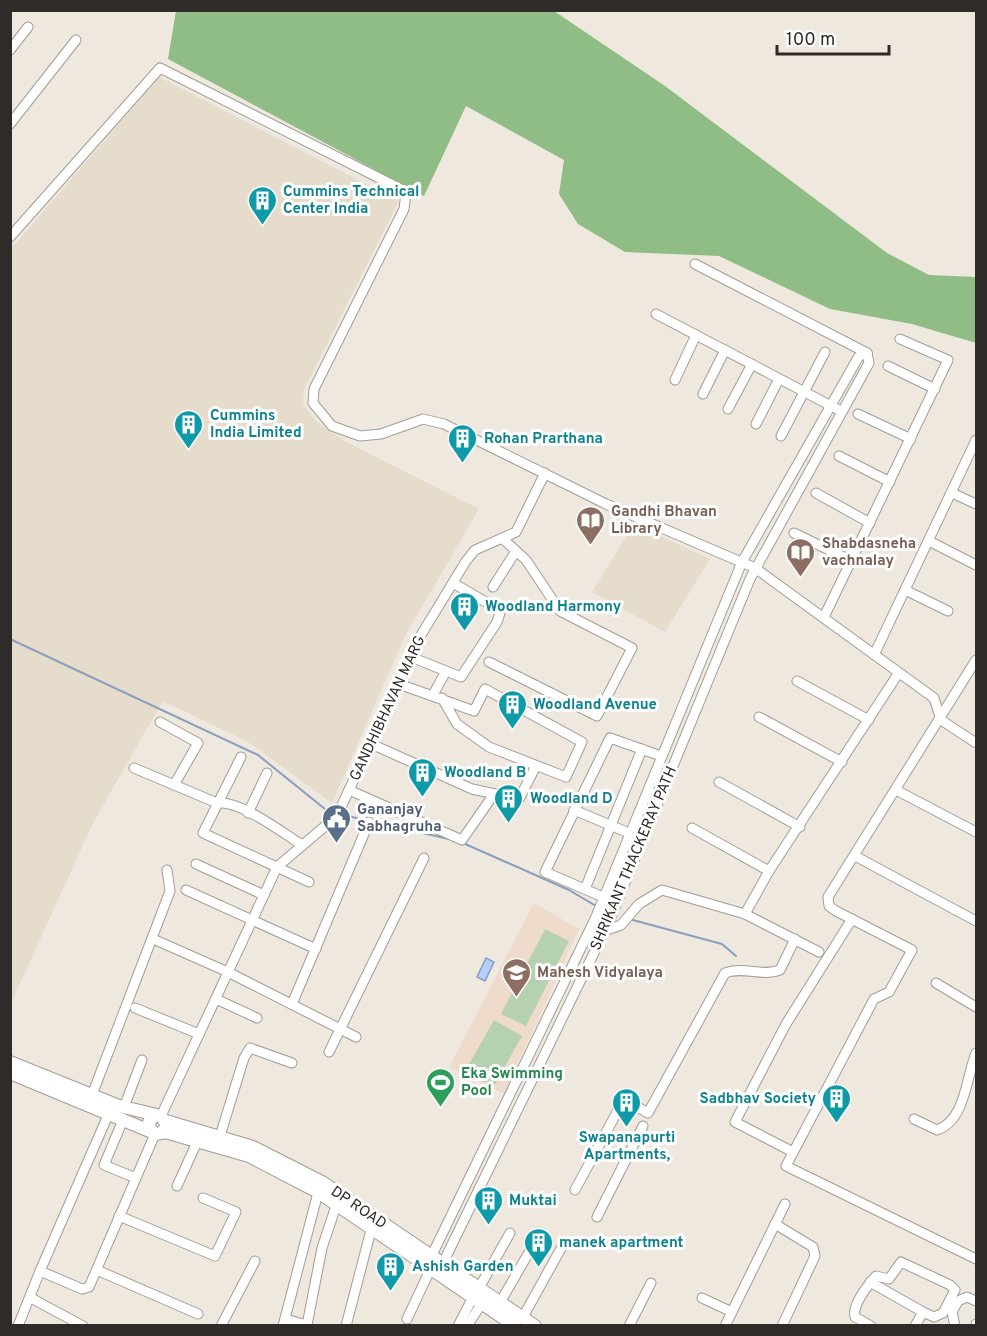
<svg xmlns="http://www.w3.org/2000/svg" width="987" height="1336" viewBox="0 0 987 1336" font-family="Overpass,sans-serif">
	<rect width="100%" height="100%" fill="#eee8df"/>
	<g fill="#e5dccc">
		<polygon points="159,77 399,201 304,389 303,404 316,421 346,442 479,509 405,636 332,803 248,742 163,701 93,823 11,1003 11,249"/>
		<polygon points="634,524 710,559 665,632 592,592"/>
	</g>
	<polygon fill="#efdbcc" points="534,903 579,929 504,1094 449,1067"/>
	<g fill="#b5d1af">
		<polygon points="545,929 569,941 526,1026 501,1014"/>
		<polygon points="494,1020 522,1036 494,1086 464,1073"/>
	</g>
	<polygon fill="#90bc85" points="176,11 554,11 665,86 887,253 929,275 976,277 976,343 912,324 830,309 719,256 625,252 578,224 559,194 564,160 466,106 424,196 168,59"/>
	<polygon fill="#b1d0fe" stroke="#8a9ebe" stroke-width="1.5" points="486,958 494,962 485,981 477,977"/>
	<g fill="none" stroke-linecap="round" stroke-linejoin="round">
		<g stroke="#8a9ebe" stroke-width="2">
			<polyline points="10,639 258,755 325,809 335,812"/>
			<polyline points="341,814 367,821"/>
			<polyline points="373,822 449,839"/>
			<polyline points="463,843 569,890 596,906"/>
			<polyline points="629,919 722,944 736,956"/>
		</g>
		<defs>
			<g id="minor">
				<polyline points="10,50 28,27"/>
				<polyline points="10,124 76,40"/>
				<polyline points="10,237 160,68 399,188 406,193 404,209 314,389 313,403 332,426 360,436 381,434 423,419 444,424 606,504 755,568 934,698 941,720 976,743"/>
				<polyline points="695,264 867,353"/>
				<polyline points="656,314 837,409"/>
				<polyline points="888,366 935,389"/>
				<polyline points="675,380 696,335"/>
				<polyline points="703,394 725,350"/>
				<polyline points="728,409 752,364"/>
				<polyline points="858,414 911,439"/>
				<polyline points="756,424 779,379"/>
				<polyline points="781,436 825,352"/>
				<polyline points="839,456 890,482"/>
				<polyline points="816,493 870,523"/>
				<polyline points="952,493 976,504"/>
				<polyline points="794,533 852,561"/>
				<polyline points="929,541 976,565"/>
				<polyline points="493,587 516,551"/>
				<polyline points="905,590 948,611"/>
				<polyline points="824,617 948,360 900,339"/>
				<polyline points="874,655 976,440"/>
				<polyline points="411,657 461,677 497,622 500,613 496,608 453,583"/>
				<polyline points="976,660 828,897 829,906 836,911 912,950 889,992 874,999 786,1166 976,1259"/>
				<polyline points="489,662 597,716 632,648 560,611 526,560 503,539"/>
				<polyline points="797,681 869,720"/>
				<polyline points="399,684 474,711 485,689 582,742 566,777 489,747 457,724 442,698"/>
				<polyline points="433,695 446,671"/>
				<polyline points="759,717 842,762"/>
				<polyline points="160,722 198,743 174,785"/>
				<polyline points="369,743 472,789 519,799 536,766"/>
				<polyline points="241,757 203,833 309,882"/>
				<path d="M134 768 217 803C240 800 283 833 302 845"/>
				<polyline points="719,782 800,827"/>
				<polyline points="349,790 462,840 494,794"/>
				<polyline points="896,790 976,832"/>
				<polyline points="574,810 629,833"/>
				<polyline points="248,813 267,773"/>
				<polyline points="692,828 769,871"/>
				<polyline points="855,856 976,921"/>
				<polyline points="196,864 264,895"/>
				<polyline points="585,889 642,749"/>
				<polyline points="186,890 316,949"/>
				<polyline points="603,897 545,872 610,738 661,756"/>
				<polyline points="745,914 769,871 898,674"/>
				<polyline points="604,931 621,925 639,904 662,890 745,914 819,952"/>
				<polyline points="153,939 228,972 356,1037"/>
				<polyline points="936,983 976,1007"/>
				<polyline points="216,999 257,1018"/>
				<polyline points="292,1004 369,822"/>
				<polyline points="135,1008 199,1034"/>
				<polyline points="329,1052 424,858"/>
				<polyline points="92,1095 170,891 167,870"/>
				<polyline points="124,1107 142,1060"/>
				<polyline points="161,1116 277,867 337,816 418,640 466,561 475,550 516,532 545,473"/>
				<path d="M914 1119 937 1130C966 1120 966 1077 976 1053"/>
				<polyline points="123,1120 104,1165 136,1178"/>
				<polyline points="220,1136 244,1058 250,1048 292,1063"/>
				<polyline points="793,1152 735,1122 786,1024 852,919"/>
				<polyline points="177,1186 198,1140"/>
				<path d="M575 1190 624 1099 648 1113 725 973C744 966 762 977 780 970L795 939"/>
				<polyline points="119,1216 215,1256 236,1212 203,1198"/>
				<polyline points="597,1217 643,1126"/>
				<polyline points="775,1224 813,1247 815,1256 782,1326"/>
				<polyline points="432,1255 595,919 742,562 859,356 867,353"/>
				<polyline points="443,1263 608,924 750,579 869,363 867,353"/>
				<polyline points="97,1270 198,1314"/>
				<polyline points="40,1271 109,1113"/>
				<polyline points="870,1282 923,1312"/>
				<polyline points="479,1288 510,1233"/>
				<polyline points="31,1298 83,1326"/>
				<polyline points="702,1298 732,1312"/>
				<polyline points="501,1301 528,1254"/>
				<polyline points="523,1317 564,1243"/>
				<polyline points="285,1319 307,1325 322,1248 337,1203"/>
				<polyline points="407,1319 430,1270"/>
				<polyline points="18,1326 40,1271 82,1289 89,1287 155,1134"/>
				<polyline points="221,1326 255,1261"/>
				<polyline points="283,1326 319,1189"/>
				<polyline points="346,1326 371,1230"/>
				<polyline points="458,1326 472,1299"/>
				<polyline points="467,1326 482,1303"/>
				<polyline points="629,1326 651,1283"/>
				<polyline points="725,1326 785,1204"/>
				<path d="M871 1326 855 1317C852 1305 868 1285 876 1276L889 1279 901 1262 950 1285 955 1290 943 1313 934 1317 923 1312 915 1326"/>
				<polyline points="955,1326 952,1312 958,1301 967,1297 976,1301"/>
				<polyline points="976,1326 976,1324"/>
			</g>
			<g id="major">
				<polyline points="10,1062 119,1106 161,1116 167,1125 162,1133 155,1134 150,1129 149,1122 154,1116"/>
				<polyline points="10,1073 152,1132"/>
				<polyline points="166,1121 253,1147 322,1182 535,1326"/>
				<polyline points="165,1132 249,1156 318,1192 515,1326"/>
			</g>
		</defs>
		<use href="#minor" stroke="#a29d95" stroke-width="11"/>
		<use href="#major" stroke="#a29d95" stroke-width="14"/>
		<use href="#minor" stroke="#fff" stroke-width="9"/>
		<use href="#major" stroke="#fff" stroke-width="12"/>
	</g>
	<defs>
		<symbol id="building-pin" viewBox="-11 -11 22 30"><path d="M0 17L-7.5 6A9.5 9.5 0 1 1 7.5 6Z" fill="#0f9aa8" stroke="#fff"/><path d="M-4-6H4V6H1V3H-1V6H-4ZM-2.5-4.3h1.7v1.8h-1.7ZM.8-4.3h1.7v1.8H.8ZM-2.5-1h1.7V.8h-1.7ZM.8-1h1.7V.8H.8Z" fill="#fff"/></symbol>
		<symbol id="library-pin" viewBox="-11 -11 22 30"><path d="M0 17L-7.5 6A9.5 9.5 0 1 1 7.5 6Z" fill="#8d6e63" stroke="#fff"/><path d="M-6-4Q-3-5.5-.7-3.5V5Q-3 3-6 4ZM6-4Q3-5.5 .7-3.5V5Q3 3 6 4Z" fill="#fff"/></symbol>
		<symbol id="civic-pin" viewBox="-11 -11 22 30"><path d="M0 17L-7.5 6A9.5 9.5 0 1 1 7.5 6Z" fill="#5c6f8a" stroke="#fff"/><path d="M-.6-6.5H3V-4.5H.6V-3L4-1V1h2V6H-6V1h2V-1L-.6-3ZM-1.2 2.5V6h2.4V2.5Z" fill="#fff"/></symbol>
		<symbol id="school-pin" viewBox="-11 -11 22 30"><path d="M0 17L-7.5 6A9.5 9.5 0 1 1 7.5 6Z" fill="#8d6e63" stroke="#fff"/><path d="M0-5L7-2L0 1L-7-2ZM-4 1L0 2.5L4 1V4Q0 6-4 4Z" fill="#fff"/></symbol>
		<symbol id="stadium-pin" viewBox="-11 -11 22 30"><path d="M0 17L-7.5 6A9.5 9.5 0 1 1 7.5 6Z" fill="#2e9e5b" stroke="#fff"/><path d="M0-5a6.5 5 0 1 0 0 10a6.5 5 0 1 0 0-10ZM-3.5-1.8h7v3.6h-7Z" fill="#fff"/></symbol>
	</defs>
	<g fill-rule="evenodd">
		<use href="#building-pin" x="246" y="184" width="33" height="45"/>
		<use href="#building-pin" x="172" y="408" width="33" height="45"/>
		<use href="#building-pin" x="446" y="422" width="33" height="45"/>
		<use href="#library-pin" x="574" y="504" width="33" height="45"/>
		<use href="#library-pin" x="784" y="536" width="33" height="45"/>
		<use href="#building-pin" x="448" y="590" width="33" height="45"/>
		<use href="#building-pin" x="496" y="688" width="33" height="45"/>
		<use href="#building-pin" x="406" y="756" width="33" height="45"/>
		<use href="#building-pin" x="492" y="782" width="33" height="45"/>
		<use href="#civic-pin" x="320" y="802" width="33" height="45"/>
		<use href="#school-pin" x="500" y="956" width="33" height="45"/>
		<use href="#stadium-pin" x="424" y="1066" width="33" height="45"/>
		<use href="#building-pin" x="820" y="1082" width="33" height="45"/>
		<use href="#building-pin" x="610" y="1086" width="33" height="45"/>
		<use href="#building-pin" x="472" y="1184" width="33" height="45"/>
		<use href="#building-pin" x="522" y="1226" width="33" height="45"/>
		<use href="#building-pin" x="374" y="1250" width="33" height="45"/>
	</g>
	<g text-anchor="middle" stroke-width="6" stroke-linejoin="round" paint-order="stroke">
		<g font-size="15" font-weight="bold" fill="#0d838f" stroke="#fff" text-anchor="start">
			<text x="283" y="196">Cummins Technical<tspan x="283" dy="17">Center India</tspan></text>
			<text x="210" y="420">Cummins<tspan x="210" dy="17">India Limited</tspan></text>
			<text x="484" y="443">Rohan Prarthana</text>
			<text x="485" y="611">Woodland Harmony</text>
			<text x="533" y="709">Woodland Avenue</text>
			<text x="444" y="777">Woodland B</text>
			<text x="530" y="803">Woodland D</text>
			<text x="816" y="1103" text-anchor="end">Sadbhav Society</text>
			<text x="627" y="1142" text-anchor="middle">Swapanapurti<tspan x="627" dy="17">Apartments,</tspan></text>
			<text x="509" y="1205">Muktai</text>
			<text x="559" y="1247">manek apartment</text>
			<text x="412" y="1271">Ashish Garden</text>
		</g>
		<g font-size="15" font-weight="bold" fill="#785e54" stroke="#fff" text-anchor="start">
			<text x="611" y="516">Gandhi Bhavan<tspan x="611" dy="17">Library</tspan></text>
			<text x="822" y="548">Shabdasneha<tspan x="822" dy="17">vachnalay</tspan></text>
			<text x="537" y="977">Mahesh Vidyalaya</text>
		</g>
		<g font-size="15" fill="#2e2b28" stroke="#fff">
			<text transform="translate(387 708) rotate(-65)" y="5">GANDHIBHAVAN MARG</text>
			<text transform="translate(633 858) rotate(-67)" y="5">SHRIKANT THACKERAY PATH</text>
			<text transform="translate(359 1207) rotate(34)" y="5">DP ROAD</text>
		</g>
		<g font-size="15" font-weight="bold" fill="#4e5e75" stroke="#fff" text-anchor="start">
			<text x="357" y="814">Gananjay<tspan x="357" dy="17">Sabhagruha</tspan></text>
		</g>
		<g font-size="15" font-weight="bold" fill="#27864d" stroke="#fff" text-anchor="start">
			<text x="461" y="1078">Eka Swimming<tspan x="461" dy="17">Pool</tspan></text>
		</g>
	</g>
	<rect width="987" height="1336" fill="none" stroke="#2e2b28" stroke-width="24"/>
	<path d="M777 45v9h112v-9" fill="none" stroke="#2e2b28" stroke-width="3"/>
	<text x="786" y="45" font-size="18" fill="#2e2b28" stroke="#ffffff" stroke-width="4.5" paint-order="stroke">100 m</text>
</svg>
